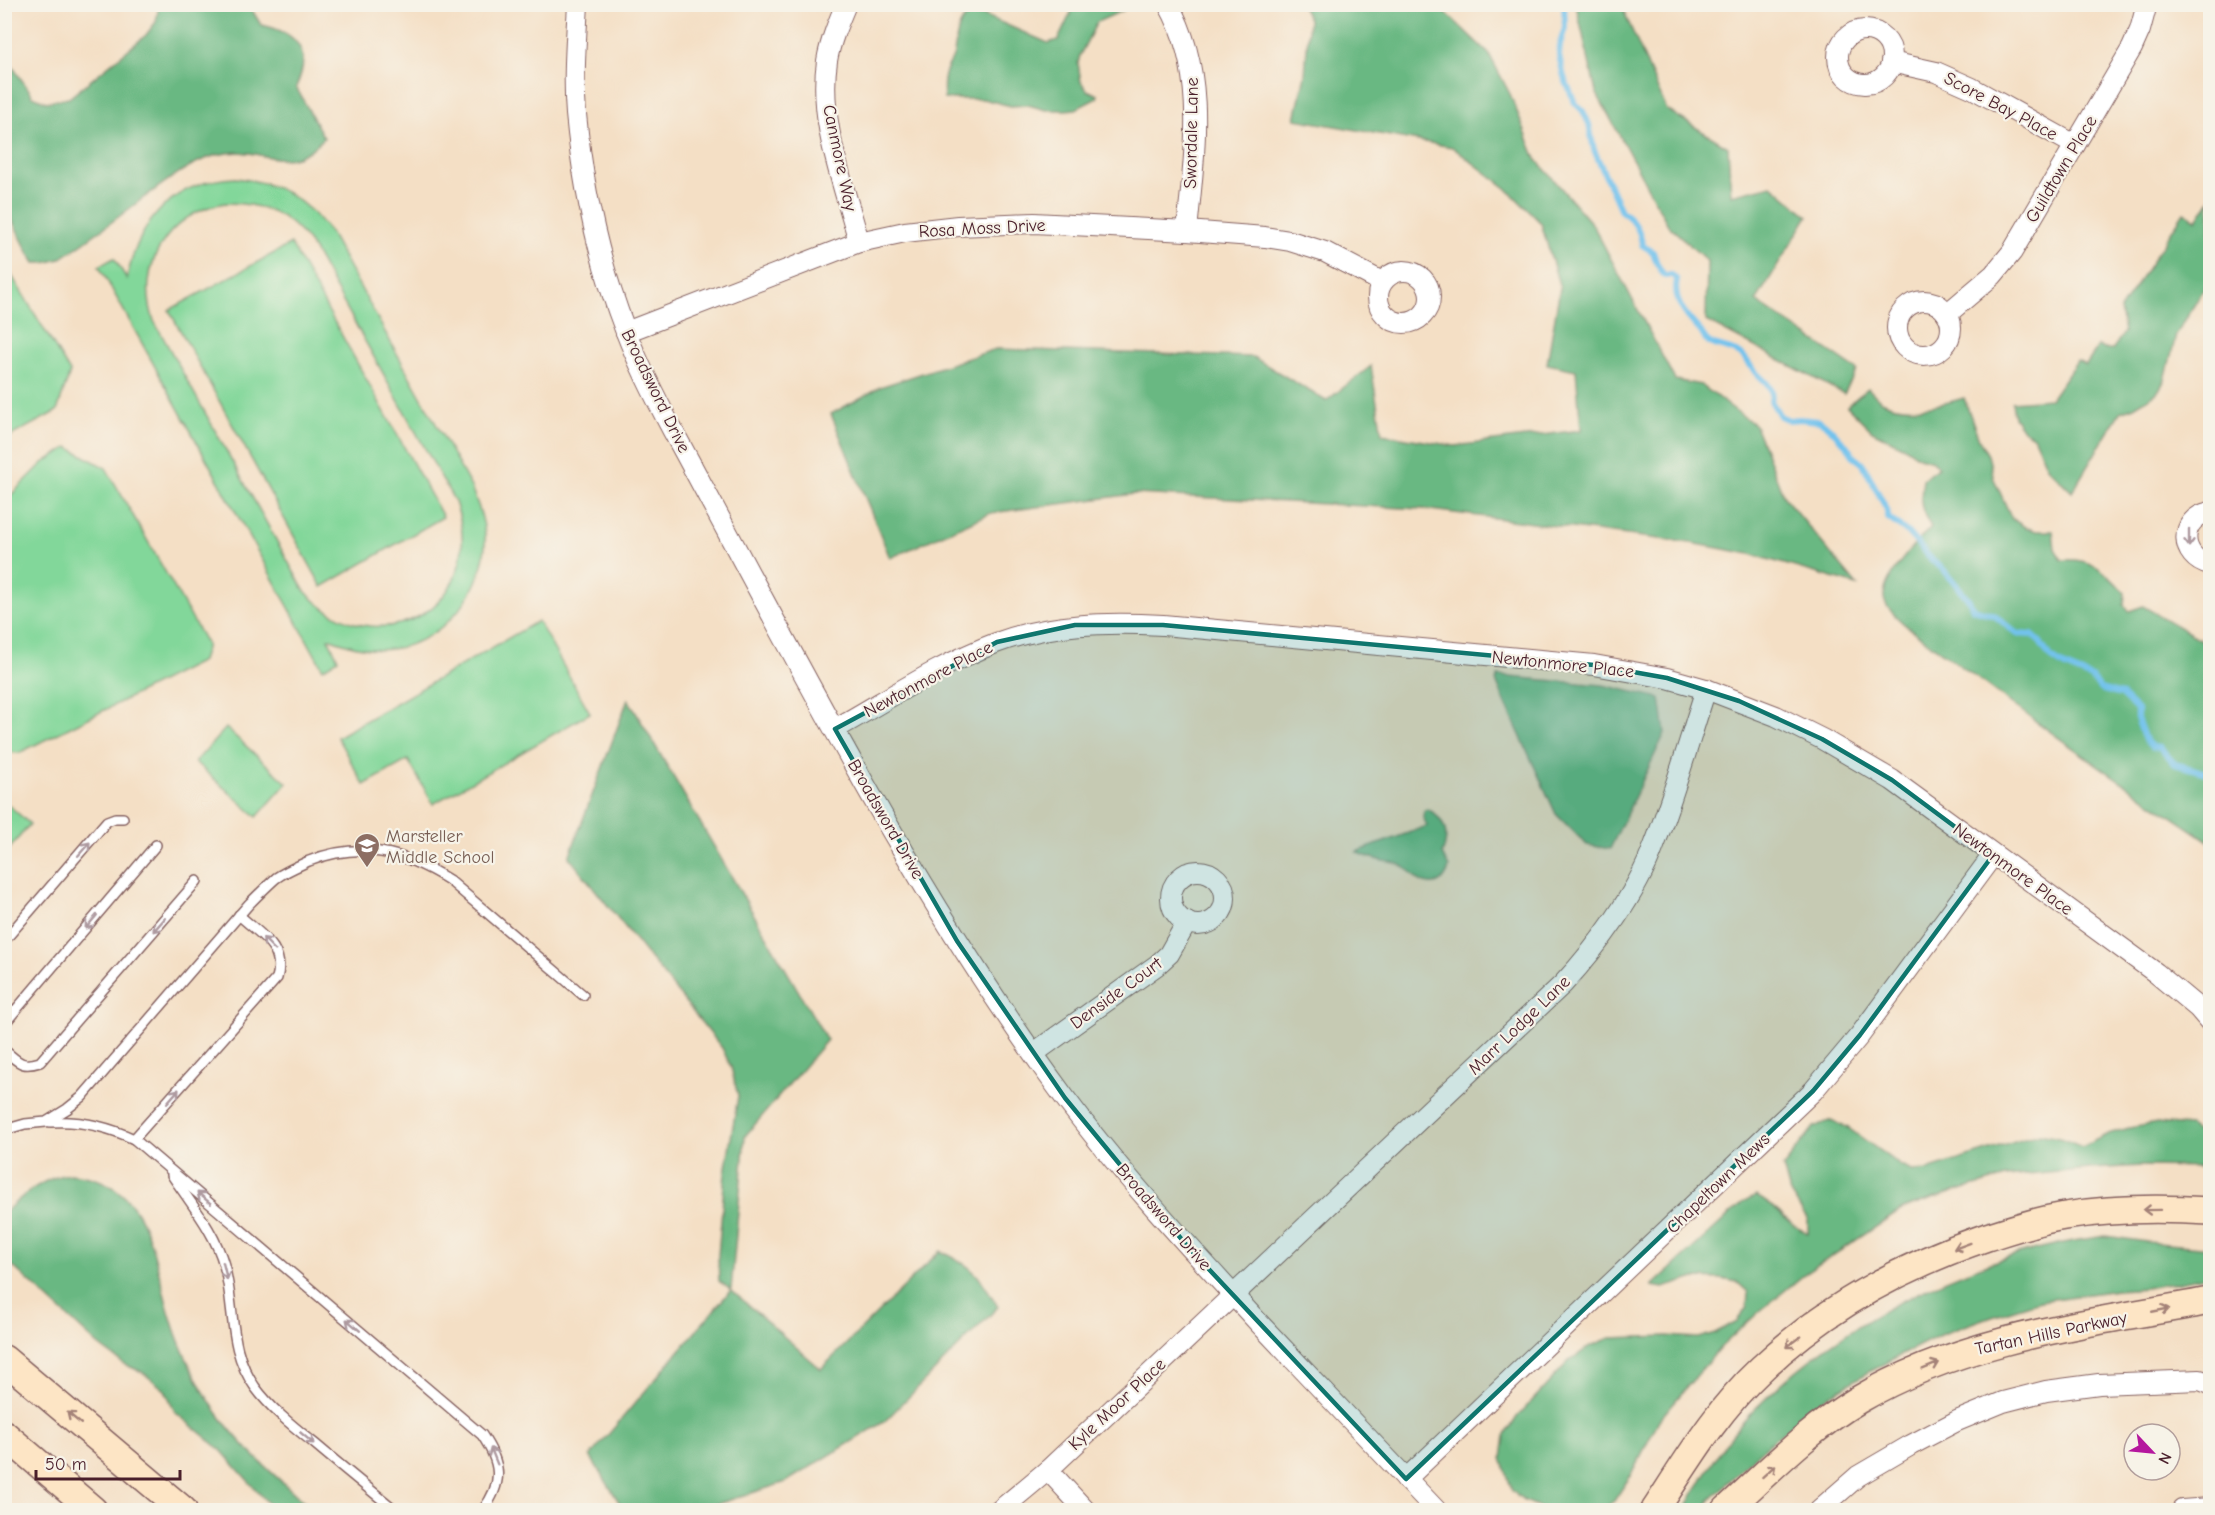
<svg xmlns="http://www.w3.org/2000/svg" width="2215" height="1515" viewBox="0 0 2215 1515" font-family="'Comic Neue',sans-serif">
	<rect width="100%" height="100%" fill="#f7f3e8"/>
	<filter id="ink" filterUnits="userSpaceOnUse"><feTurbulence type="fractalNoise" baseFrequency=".0167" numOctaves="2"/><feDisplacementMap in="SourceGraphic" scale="12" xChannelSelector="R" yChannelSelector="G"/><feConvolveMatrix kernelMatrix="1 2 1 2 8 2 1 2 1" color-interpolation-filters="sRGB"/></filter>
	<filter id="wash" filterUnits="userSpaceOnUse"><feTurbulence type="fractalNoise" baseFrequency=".008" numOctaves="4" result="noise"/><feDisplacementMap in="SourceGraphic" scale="24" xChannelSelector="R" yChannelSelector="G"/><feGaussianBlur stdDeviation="1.35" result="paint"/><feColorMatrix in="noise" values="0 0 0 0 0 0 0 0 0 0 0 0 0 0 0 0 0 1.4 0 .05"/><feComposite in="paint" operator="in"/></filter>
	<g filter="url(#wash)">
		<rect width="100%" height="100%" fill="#f4dfc5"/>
		<g fill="#82d79a" stroke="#667b62" stroke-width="1.5" fill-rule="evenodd">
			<path d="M236 178C279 183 302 197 329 231L471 487C477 503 484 518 485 535 488 588 444 643 391 649 368 652 348 645 328 638L338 659 323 669 99 266 114 258 127 279C138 221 174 180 236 178ZM225 203C266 203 291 215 314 250L455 502C492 604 378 672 304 590L154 321C135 266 168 213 225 203Z"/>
			<polygon points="291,244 443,517 322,587 169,310"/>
			<polygon points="4,263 70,372 57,411 5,439"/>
			<polygon points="68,447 106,468 207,645 202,661 19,753 5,752 5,501 43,463"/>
			<polygon points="538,621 590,713 433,804 408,760 364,785 337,737"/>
			<polygon points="226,728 287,783 257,817 195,762"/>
			<polygon points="5,802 30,824 5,854"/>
		</g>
		<g fill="#69b882" stroke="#5a6c56" stroke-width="1.5">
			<path d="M1075 4 1127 5 1124 10 1097 22 1080 55 1078 63 1081 82 1087 90 1098 95 1097 98 1076 109 1065 110H1046L1028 105 1011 106 983 99H944C943 89 943 80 946 71 948 65 953 60 954 53 958 34 956 10 984 15L1048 43 1058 40Z"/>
			<path d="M159 5H249L261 25C297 32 313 51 296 87L324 138C284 181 262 142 217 155 188 163 166 182 142 199 115 220 88 240 60 259L45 263H35L28 252 5 206V56L33 96 46 102 69 98 146 35 156 22Z"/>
			<polygon points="1301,5 1438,5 1489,54 1510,94 1536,159 1593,225 1675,380 1701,385 1755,425 1784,497 1857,585 1750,554 1691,543 1423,509 1134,494 991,513 890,558 831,414 880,387 996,349 1253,357 1326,401 1371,366 1382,434 1455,446 1581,430 1576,370 1547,364 1560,288 1541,223 1506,188 1452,147 1295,119 1305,75 1309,19"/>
			<polygon points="1576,5 1621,5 1667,110 1728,147 1731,195 1772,185 1808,216 1756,301 1857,370 1844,394 1706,321 1707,261 1668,225 1596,92"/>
			<polygon points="2210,200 2210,279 2176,335 2165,380 2157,393 2134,407 2120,412 2072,492 2047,467 2033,436 2023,430 2014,417 2012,402 2050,399 2077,361 2086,365 2099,346 2104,349 2113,349 2124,332 2120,310 2184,212 2197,220"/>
			<path d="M1868 388C1872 392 1877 398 1882 401 1906 414 1940 405 1964 398L1980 442 1988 455 1994 479 2012 519 2025 527 2036 531H2053L2055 549 2062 560C2092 557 2106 572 2125 593L2124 605 2129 611 2143 606 2210 645V842C2121 783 2032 720 1946 655 1931 644 1892 619 1885 602 1877 582 1918 541 1931 527 1919 508 1920 501 1923 479L1939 467 1933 461 1919 457 1906 448 1872 431 1847 406Z"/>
			<polygon points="1498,676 1603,685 1660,698 1665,733 1610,849 1587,845 1556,814 1504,700 1496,681"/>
			<path d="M628 699 827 1040 745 1136 731 1290 821 1369 940 1251C973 1265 981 1277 998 1307L884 1422 786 1482 714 1505 709 1510H624L590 1456 731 1290 719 1281 718 1256 725 1173 738 1096 731 1067 722 1048 569 857Z"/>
			<path d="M1428 809C1446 820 1450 835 1442 854L1449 867C1446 881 1435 889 1420 881 1412 876 1409 867 1398 864 1383 860 1371 860 1357 852L1427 826 1423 817 1424 811Z"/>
			<path d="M1831 1120 1848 1128 1901 1166 1912 1171 1927 1170 2040 1134 2063 1139 2082 1147 2108 1134 2129 1128 2157 1123 2189 1126 2210 1141V1167L2142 1166 2090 1169 2006 1177 1944 1195 1903 1209 1805 1274 1760 1311 1721 1347 1659 1420 1631 1475 1614 1501 1601 1510H1547L1525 1501 1512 1491 1502 1458 1505 1436 1517 1417 1570 1360 1591 1346 1610 1338 1667 1336 1698 1338 1715 1333 1737 1321 1747 1307 1748 1292 1737 1282 1722 1279 1695 1278 1663 1288 1652 1286 1742 1203 1756 1196C1776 1205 1787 1225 1808 1233V1220L1790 1193 1783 1167 1814 1127Z"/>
			<path d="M70 1174C151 1179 152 1258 171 1318 179 1346 192 1372 207 1397 234 1443 275 1475 313 1510H274L220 1449 175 1412 165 1390 142 1372 124 1364 98 1345 5 1259V1212C24 1194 44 1177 70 1174Z"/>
			<path d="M2106 1236 2147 1242 2210 1248V1276L2147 1288 2117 1290 2040 1301 1992 1316 1940 1335 1870 1371 1827 1397 1759 1452 1700 1510H1684C1690 1502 1694 1492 1700 1483 1715 1458 1733 1431 1754 1410 1844 1317 1977 1252 2106 1236Z"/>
		</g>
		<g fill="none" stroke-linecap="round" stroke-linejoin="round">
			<path stroke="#72c2ed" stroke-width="6" d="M1564 4 1565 28 1560 44 1559 56 1564 77 1575 103 1583 111 1589 124 1594 150 1621 211C1633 219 1641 230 1642 245L1653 252 1657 264 1664 275H1672L1677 280C1672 303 1688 317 1701 332 1704 337 1705 340 1710 343 1719 348 1731 348 1740 354 1746 357 1748 363 1752 368 1761 380 1775 384 1771 401L1780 416 1789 420 1800 419 1819 421 1828 426 1847 446 1854 457 1863 464 1887 510V517L1908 533 1933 561 1944 570 1969 600 1973 609 1994 615 2017 634 2032 635 2040 642 2049 656 2065 667 2092 678 2100 689 2121 695 2137 710V718L2145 740 2152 747 2160 748 2175 764 2210 774"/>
		</g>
	</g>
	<g filter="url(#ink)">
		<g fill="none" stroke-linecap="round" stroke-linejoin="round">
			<defs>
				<g id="lane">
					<polyline points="4,941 107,821 115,818 123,818"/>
					<polyline points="4,1024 156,845"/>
					<path d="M4 1050C19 1062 21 1068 40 1062L197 881"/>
					<path d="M50 1122C80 1120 107 1126 134 1139L482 1435C501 1463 504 1482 483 1510"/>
					<path d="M4 1130 25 1124 46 1122 67 1109 82 1097 249 904C258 895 267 886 276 878 286 871 298 866 309 861 361 841 403 851 449 880L583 995"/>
					<path d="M134 1139 277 978C286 947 259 934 239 915"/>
					<path d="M172 1175C191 1204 215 1232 224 1265 236 1308 227 1348 255 1387 271 1409 294 1427 315 1444 341 1466 368 1488 395 1510"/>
				</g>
				<g id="street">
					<path d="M578 4C576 41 573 78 576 114 583 188 599 263 626 332 639 366 656 399 673 431 796 658 912 891 1065 1098 1124 1177 1191 1249 1257 1321 1317 1384 1376 1447 1436 1510"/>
					<path d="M846 4C838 23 830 42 827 61 818 122 844 184 859 242"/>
					<path d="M1168 4C1208 74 1194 155 1187 231"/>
					<circle cx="1865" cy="57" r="27"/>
					<polyline points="1891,62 1936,72 1972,88 2075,145"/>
					<circle cx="1404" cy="297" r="26"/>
					<circle cx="1924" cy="328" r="27"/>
					<polyline points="1947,314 1993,275 2012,252 2132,48 2140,30 2147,4"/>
					<polyline points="626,332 859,242 905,232 958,226 1034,223 1187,231 1265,237 1290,241 1325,252 1382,282"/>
					<path d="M2210 512C2178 518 2179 558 2210 565"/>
					<path d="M835 729C887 700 940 664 996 643 1049 623 1107 622 1163 625L1594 665 1667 678 1706 689 1776 716 1822 739 1892 780 2156 973 2198 1008 2210 1022"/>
					<circle cx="1198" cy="898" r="27"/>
					<polyline points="1034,1053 1157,965 1169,954 1187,922"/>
					<polyline points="1048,1470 1085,1510"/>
					<polyline points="1406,1479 1813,1091 1860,1035 1993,855"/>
					<path d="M1000 1510 1048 1470 1563 984C1598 946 1636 895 1654 846 1674 795 1689 741 1706 689"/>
					<polyline points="1819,1510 1858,1476 1911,1445 1957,1421 2003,1402 2046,1391 2099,1384 2200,1380 2210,1384"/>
					<polyline points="2182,1510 2210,1508"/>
				</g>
				<g id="secondary">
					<polyline points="4,1359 183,1510"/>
					<polyline points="4,1434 93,1510"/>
					<path d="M1655 1510C1687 1461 1717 1410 1761 1369 1826 1307 1902 1266 1987 1237 2012 1229 2039 1220 2065 1216 2113 1208 2163 1208 2210 1211"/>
					<path d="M1726 1510C1768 1472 1809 1429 1858 1400 1965 1337 2091 1323 2210 1301"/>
				</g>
			</defs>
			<use href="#lane" stroke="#866261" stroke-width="12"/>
			<use href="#street" stroke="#866261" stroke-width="22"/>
			<use href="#secondary" stroke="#866261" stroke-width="30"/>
			<use href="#lane" stroke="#fff" stroke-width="9"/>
			<use href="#street" stroke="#fff" stroke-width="20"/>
			<use href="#secondary" stroke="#fde5c5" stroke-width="27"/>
		</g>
		<defs><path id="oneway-shaft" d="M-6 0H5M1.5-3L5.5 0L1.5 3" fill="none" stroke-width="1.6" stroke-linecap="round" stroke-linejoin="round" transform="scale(1.5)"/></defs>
		<g stroke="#ae9aa0">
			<use href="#oneway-shaft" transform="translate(2189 538) rotate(90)"/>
			<use href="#oneway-shaft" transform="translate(84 849) rotate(-49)"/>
			<use href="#oneway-shaft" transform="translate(91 922) rotate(130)"/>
			<use href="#oneway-shaft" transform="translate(159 925) rotate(131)"/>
			<use href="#oneway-shaft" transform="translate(269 944) rotate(-134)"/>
			<use href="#oneway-shaft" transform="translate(173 1096) rotate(-49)"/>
			<use href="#oneway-shaft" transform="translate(204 1198) rotate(-140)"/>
			<use href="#oneway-shaft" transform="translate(225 1271) rotate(76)"/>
			<use href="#oneway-shaft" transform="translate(353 1325) rotate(-140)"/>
			<use href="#oneway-shaft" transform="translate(307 1438) rotate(40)"/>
			<use href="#oneway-shaft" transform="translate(494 1456) rotate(-112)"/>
		</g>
		<g stroke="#a48278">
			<use href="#oneway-shaft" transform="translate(2152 1210) rotate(179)"/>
			<use href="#oneway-shaft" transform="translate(1962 1246) rotate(160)"/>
			<use href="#oneway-shaft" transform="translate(2161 1310) rotate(-11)"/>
			<use href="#oneway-shaft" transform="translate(1793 1342) rotate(143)"/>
			<use href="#oneway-shaft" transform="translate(1931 1366) rotate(-22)"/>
			<use href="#oneway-shaft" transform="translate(74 1418) rotate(-140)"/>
			<use href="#oneway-shaft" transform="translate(1769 1471) rotate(-42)"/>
		</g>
	</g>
	<path fill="#0f766e" fill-opacity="0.2" stroke="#0f766e" stroke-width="4.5" stroke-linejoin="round" d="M1075 625H1163L1594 665 1667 678 1739 701 1822 739 1892 780 1993 855 1860 1035 1813 1091 1406 1479 1188 1247 1065 1098 957 941 835 729 997 642Z"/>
	<defs>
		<symbol id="school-pin" viewBox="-11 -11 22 30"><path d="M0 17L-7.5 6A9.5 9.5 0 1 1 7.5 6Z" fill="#8d6e63" stroke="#f7f3e8"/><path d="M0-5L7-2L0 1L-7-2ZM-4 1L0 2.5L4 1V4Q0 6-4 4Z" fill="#fff"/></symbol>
	</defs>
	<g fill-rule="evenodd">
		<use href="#school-pin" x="352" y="831" width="30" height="40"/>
	</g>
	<g text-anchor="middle" stroke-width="4.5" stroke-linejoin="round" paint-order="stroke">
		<g font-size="18" fill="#4a1f2b" stroke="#f7f3e8">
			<text transform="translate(2001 106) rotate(28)" y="6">Score Bay Place</text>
			<text transform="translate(1191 133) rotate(-89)" y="6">Swordale Lane</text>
			<text transform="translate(840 158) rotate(78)" y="6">Canmore Way</text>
			<text transform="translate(2061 169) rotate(-59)" y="6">Guildtown Place</text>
			<text transform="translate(982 228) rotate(-3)" y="6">Rosa Moss Drive</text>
			<text transform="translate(656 391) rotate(64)" y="6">Broadsword Drive</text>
			<text transform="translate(1563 664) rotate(6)" y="6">Newtonmore Place</text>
			<text transform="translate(928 679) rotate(-28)" y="6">Newtonmore Place</text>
			<text transform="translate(886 819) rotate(60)" y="6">Broadsword Drive</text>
			<text transform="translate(2013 869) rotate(36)" y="6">Newtonmore Place</text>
			<text transform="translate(1116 993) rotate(-36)" y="6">Denside Court</text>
			<text transform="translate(1519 1025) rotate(-44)" y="6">Marr Lodge Lane</text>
			<text transform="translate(1718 1183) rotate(-44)" y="6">Chapeltown Mews</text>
			<text transform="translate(1164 1217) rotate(49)" y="6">Broadsword Drive</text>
			<text transform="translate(2051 1333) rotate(-12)" y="6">Tartan Hills Parkway</text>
			<text transform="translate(1117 1404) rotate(-43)" y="6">Kyle Moor Place</text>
		</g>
		<g font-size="18" fill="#785e54" stroke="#f7f3e8" text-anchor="start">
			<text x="386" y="842">Marsteller<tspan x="386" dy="21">Middle School</tspan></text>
		</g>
	</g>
	<rect width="2215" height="1515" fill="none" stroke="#f7f3e8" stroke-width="24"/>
	<g transform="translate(2152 1452) rotate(116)"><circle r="28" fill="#f7f3e8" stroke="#b29e9c" stroke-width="1.5"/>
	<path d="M0-4.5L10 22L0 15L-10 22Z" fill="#b5179e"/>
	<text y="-9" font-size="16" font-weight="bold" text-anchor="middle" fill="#4a1f2b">N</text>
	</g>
	<path d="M36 1470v9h144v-9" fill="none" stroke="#4a1f2b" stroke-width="3"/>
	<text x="45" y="1470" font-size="18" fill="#4a1f2b" stroke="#f7f3e8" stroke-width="4.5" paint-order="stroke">50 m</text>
</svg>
